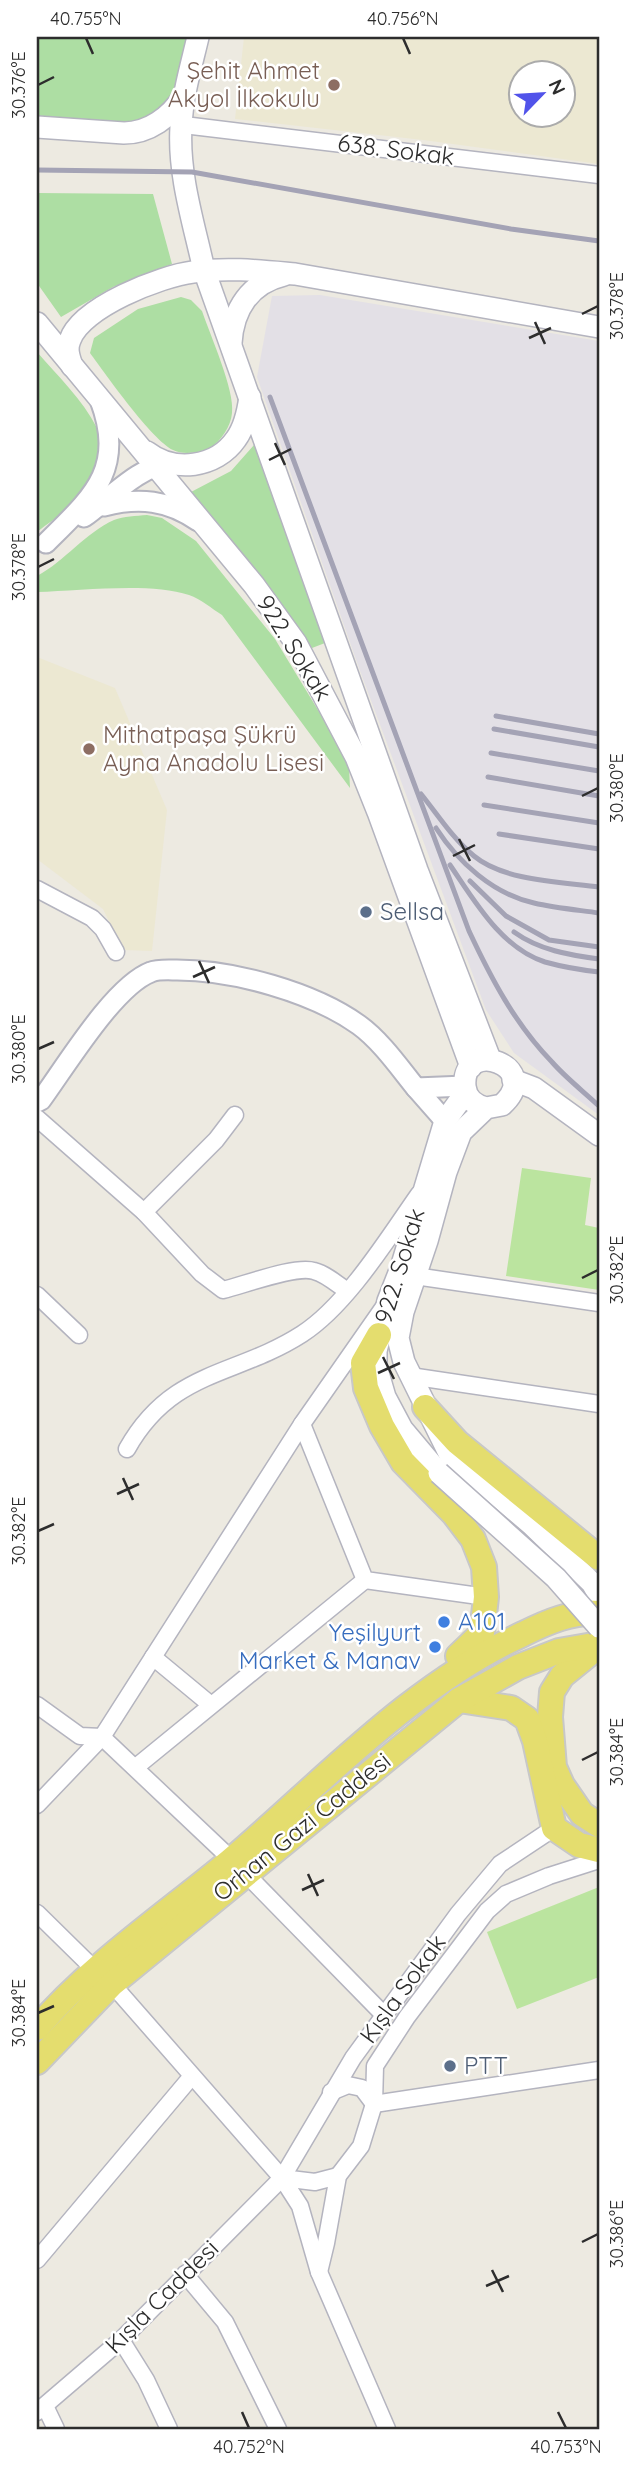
<svg xmlns="http://www.w3.org/2000/svg" width="636" height="2466" viewBox="0 0 636 2466" font-family="Quicksand,sans-serif">
	<rect width="100%" height="100%" fill="#edeae1"/>
	<polygon fill="#e3e0e6" points="320,295 599,341 599,1115 514,1053 486,1010 359,668 257,377 272,296"/>
	<g fill="#ece8d2" fill-rule="evenodd">
		<path d="M244 37H599V164L423 140 235 119ZM520 74H562V116H520Z"/>
		<polygon points="37,657 115,688 167,810 152,951 123,950 103,909 37,859"/>
	</g>
	<g fill="#addea3">
		<polygon points="37,37 192,37 174,120 128,132 37,118"/>
		<polygon points="37,193 153,194 172,264 113,287 61,317 37,283"/>
		<path d="M181 297 191 300 202 311C210 335 235 390 232 413 231 426 221 441 210 448 201 453 182 455 173 450 152 440 106 375 90 353L94 338 138 309Z"/>
		<path d="M37 352C57 375 83 400 97 428 106 449 96 478 83 494 71 509 52 520 37 532Z"/>
		<polygon points="254,445 325,643 312,648 271,589 191,492 231,471"/>
		<path d="M147 515 162 518 196 541 275 639 321 715 349 767 350 788 222 615C212 609 201 599 189 595 150 582 80 591 37 592V576C65 561 85 533 114 520 124 516 136 516 147 515Z"/>
	</g>
	<g fill="#bbe49f">
		<polygon points="522,1168 591,1178 585,1225 599,1228 599,1290 506,1276"/>
		<polygon points="599,1887 599,1977 517,2009 487,1932"/>
	</g>
	<g fill="none" stroke-linecap="round" stroke-linejoin="round">
		<defs>
			<g id="minor">
				<polyline points="192,126 599,175"/>
				<polyline points="37,889 92,918 103,929 116,952"/>
				<path d="M37 1118 144 1212 202 1274 223 1290C244 1285 296 1265 314 1271 326 1274 337 1284 347 1291"/>
				<polyline points="144,1212 216,1140 235,1115"/>
				<polyline points="415,1276 599,1303"/>
				<polyline points="37,1295 79,1335"/>
				<polyline points="410,1376 599,1404"/>
				<polyline points="302,1424 365,1580 486,1597"/>
				<path d="M127 1449C172 1369 235 1377 302 1334 347 1305 388 1238 419 1194"/>
				<polyline points="153,1657 211,1705"/>
				<polyline points="37,1705 80,1736 102,1737 231,1859"/>
				<polyline points="136,1767 365,1580"/>
				<polyline points="37,1805 102,1737 302,1424 383,1308"/>
				<polyline points="245,1873 384,2015"/>
				<polyline points="37,1913 96,1971"/>
				<polyline points="112,1984 282,2178 300,2206 319,2272 387,2429"/>
				<polyline points="331,2092 348,2085 362,2088 374,2104"/>
				<polyline points="374,2104 599,2070"/>
				<polyline points="282,2178 315,2182 338,2176"/>
				<polyline points="37,2260 192,2076"/>
				<polyline points="319,2272 326,2243 338,2176 361,2146 374,2104 375,2066 407,2017 487,1911 506,1894 549,1876 599,1860"/>
				<polyline points="185,2274 225,2322 278,2429"/>
				<polyline points="121,2340 146,2380 169,2429"/>
				<polyline points="45,2406 56,2429"/>
				<polyline points="37,2412 121,2340 282,2178 353,2058 458,1914 500,1864 554,1828"/>
			</g>
			<g id="tertiary">
				<path d="M104 506C139 497 168 500 198 521"/>
				<path d="M84 517C106 502 142 463 170 464"/>
				<path d="M46 543C92 497 126 470 100 400"/>
				<polyline points="416,1088 445,1121"/>
				<path d="M37 1102 41 1100C66 1066 114 986 151 972 158 969 170 970 177 970 233 970 313 992 359 1025 381 1041 399 1067 416 1088L465 1086"/>
			</g>
			<g id="secondary">
				<path d="M198 37C191 67 182 96 181 127 178 175 194 224 204 270L417 870 490 1059"/>
				<path d="M37 127 124 133C149 133 170 117 184 96"/>
				<polyline points="37,323 254,585 296,643 356,757 378,812 471,1067"/>
				<path d="M231 343C233 309 250 283 284 275"/>
				<path d="M72 366C69 357 66 349 70 340 81 307 161 276 193 272 227 267 262 271 295 274L599 327"/>
				<path d="M147 452C174 473 216 468 236 439 245 427 248 411 250 397"/>
				<polyline points="513,1080 534,1088 599,1135"/>
				<path d="M486 1108C475 1105 466 1099 465 1086 461 1037 545 1066 502 1105L486 1108 461 1132 446 1172 427 1241 403 1312 398 1338 404 1362 450 1455 531 1524 592 1583 599 1595"/>
				<polyline points="439,1473 402,1429 385,1397 376,1366 376,1351 388,1301 401,1268 445,1121 466,1092"/>
			</g>
			<g id="primary">
				<polyline points="379,1335 363,1363 366,1388 382,1426 403,1462 454,1514 473,1539 484,1567 486,1597 482,1633 458,1656"/>
				<polyline points="425,1407 457,1442 599,1558"/>
				<polyline points="599,1646 562,1676 552,1692 550,1717 554,1767 562,1785 582,1814 599,1825"/>
				<polyline points="459,1700 511,1708 527,1719 535,1741 554,1828 579,1845 599,1850"/>
				<path d="M37 2028C91 1965 166 1914 230 1861 325 1780 409 1687 523 1634 547 1622 573 1611 599 1613"/>
				<polyline points="37,2062 112,1984 459,1700 518,1667 559,1651 599,1644"/>
			</g>
		</defs>
		<use href="#minor" stroke="#b4b4bf" stroke-width="19"/>
		<use href="#tertiary" stroke="#b4b4bf" stroke-width="23"/>
		<use href="#secondary" stroke="#b4b4bf" stroke-width="24"/>
		<use href="#primary" stroke="#c8c8c8" stroke-width="28"/>
		<use href="#minor" stroke="#fff" stroke-width="16"/>
		<use href="#tertiary" stroke="#fff" stroke-width="19"/>
		<use href="#secondary" stroke="#fff" stroke-width="21"/>
		<use href="#primary" stroke="#e4dd6e" stroke-width="24"/>
		<g stroke="#a4a3b5" stroke-width="5">
			<polyline points="37,170 192,172 511,229 599,241"/>
			<path d="M270 397 469 931C491 978 515 1024 552 1062 566 1078 583 1091 599 1106"/>
			<polyline points="496,716 599,734"/>
			<polyline points="494,729 599,747"/>
			<polyline points="491,753 599,771"/>
			<polyline points="488,777 599,796"/>
			<path d="M421 794C438 815 453 839 474 856 504 881 561 882 599 887"/>
			<polyline points="484,805 599,823"/>
			<path d="M436 828C458 862 493 894 534 903 555 908 578 910 599 913"/>
			<polyline points="499,834 599,849"/>
			<path d="M450 865C474 900 501 948 545 962 563 967 581 970 599 972"/>
			<polyline points="470,881 506,916 549,940 599,947"/>
			<path d="M514 932C539 950 569 955 599 959"/>
		</g>
		<defs>
			<polyline id="secondary-bridge" points="439,1473 556,1578 599,1627"/>
		</defs>
		<use href="#secondary-bridge" stroke="#b4b4bf" stroke-width="24" stroke-linecap="butt"/>
		<use href="#secondary-bridge" stroke="#fff" stroke-width="21"/>
	</g>
	<path fill="none" stroke="#2d2d2d" stroke-width="2.5" d="M86 38 93 54M403 38 410 54M38 85 54 77M582 314 598 306M535 322 545 344M529 338 551 328M275 443 285 465M269 460 291 449M38 567 54 559M582 796 598 788M459 839 470 861M453 856 475 845M199 961 209 983M193 977 215 967M38 1049 54 1042M582 1278 598 1270M383 1357 394 1379M378 1373 400 1363M123 1478 133 1500M117 1494 139 1484M38 1531 54 1524M582 1760 598 1752M308 1874 318 1896M302 1890 324 1880M38 2013 54 2006M582 2242 598 2234M492 2270 503 2292M486 2286 509 2276M242 2412 249 2428M558 2412 566 2428"/>
	<g fill="#8d6e63" stroke="#fff" stroke-width="2.5">
		<circle cx="334" cy="85" r="7"/>
		<circle cx="89" cy="749" r="7"/>
	</g>
	<g fill="#5c6f8a" stroke="#fff" stroke-width="2.5">
		<circle cx="366" cy="912" r="7"/>
		<circle cx="450" cy="2066" r="7"/>
	</g>
	<g fill="#3f7fe0" stroke="#fff" stroke-width="2.5">
		<circle cx="444" cy="1622" r="7"/>
		<circle cx="435" cy="1647" r="7"/>
	</g>
	<g text-anchor="middle" stroke-width="5" stroke-linejoin="round" paint-order="stroke">
		<g font-size="24" fill="#785e54" stroke="#fff" text-anchor="end">
			<text x="320" y="79">Şehit Ahmet<tspan x="320" dy="28">Akyol İlkokulu</tspan></text>
			<text x="103" y="743" text-anchor="start">Mithatpaşa Şükrü<tspan x="103" dy="28">Ayna Anadolu Lisesi</tspan></text>
		</g>
		<g font-size="24" fill="#2d2d2d" stroke="#fff">
			<text transform="translate(396 150) rotate(7)" y="8">638. Sokak</text>
			<text transform="translate(294 648) rotate(58)" y="8">922. Sokak</text>
			<text transform="translate(400 1266) rotate(-73)" y="8">922. Sokak</text>
			<text transform="translate(302 1827) rotate(-39)" y="8">Orhan Gazi Caddesi</text>
			<text transform="translate(403 1989) rotate(-54)" y="8">Kışla Sokak</text>
			<text transform="translate(162 2297) rotate(-45)" y="8">Kışla Caddesi</text>
		</g>
		<g font-size="24" fill="#4e5e75" stroke="#fff" text-anchor="start">
			<text x="380" y="920">Sellsa</text>
			<text x="464" y="2074">PTT</text>
		</g>
		<g font-size="24" fill="#366cbe" stroke="#fff" text-anchor="start">
			<text x="458" y="1630">A101</text>
			<text x="421" y="1641" text-anchor="end">Yeşilyurt<tspan x="421" dy="28">Market &amp; Manav</tspan></text>
		</g>
	</g>
	<rect width="636" height="2466" fill="none" stroke="#ffffff" stroke-width="77"/>
	<g transform="translate(542 94) rotate(65)"><circle r="33" fill="#ffffff" stroke="#ababab" stroke-width="2"/>
	<path d="M0-5L12 26L0 18L-12 26Z" fill="#5153ea"/>
	<text y="-10" font-size="19" font-weight="bold" text-anchor="middle" fill="#2d2d2d">N</text>
	</g>
	<rect x="38" y="38" width="560" height="2390" fill="none" stroke="#2d2d2d" stroke-width="2.5"/>
	<g font-size="18" text-anchor="middle" fill="#2d2d2d">
		<text x="86" y="25">40.755°N</text>
		<text x="403" y="25">40.756°N</text>
		<text transform="translate(19 85) rotate(-90)" y="6">30.376°E</text>
		<text transform="translate(617 306) rotate(-90)" y="6">30.378°E</text>
		<text transform="translate(19 567) rotate(-90)" y="6">30.378°E</text>
		<text transform="translate(617 788) rotate(-90)" y="6">30.380°E</text>
		<text transform="translate(19 1049) rotate(-90)" y="6">30.380°E</text>
		<text transform="translate(617 1270) rotate(-90)" y="6">30.382°E</text>
		<text transform="translate(19 1531) rotate(-90)" y="6">30.382°E</text>
		<text transform="translate(617 1752) rotate(-90)" y="6">30.384°E</text>
		<text transform="translate(19 2013) rotate(-90)" y="6">30.384°E</text>
		<text transform="translate(617 2234) rotate(-90)" y="6">30.386°E</text>
		<text x="249" y="2453">40.752°N</text>
		<text x="566" y="2453">40.753°N</text>
	</g>
</svg>
